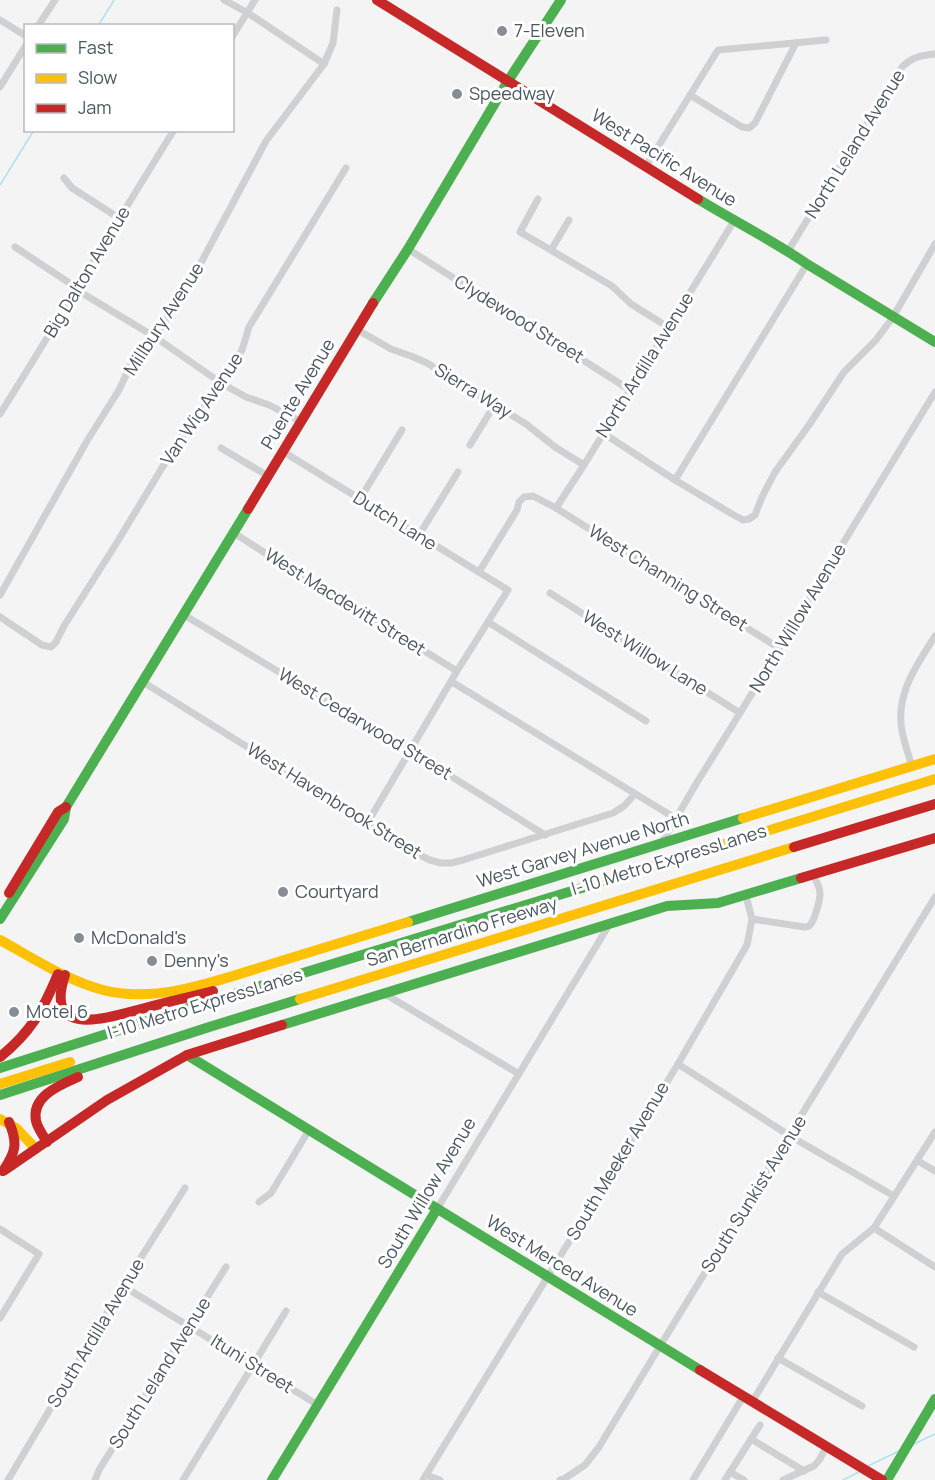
<svg xmlns="http://www.w3.org/2000/svg" width="935" height="1480" viewBox="0 0 935 1480" font-family="Manrope,sans-serif">
	<rect width="100%" height="100%" fill="#f4f4f4"/>
	<g fill="none" stroke-linecap="round" stroke-linejoin="round">
		<g stroke="#aee2f0" stroke-width="1.5">
			<polyline points="98,26 114,0"/>
			<polyline points="0,185 34,130"/>
			<polyline points="914,1444 935,1434"/>
			<polyline points="868,1466 899,1451"/>
			<polyline points="843,1480 859,1472"/>
		</g>
		<g stroke="#ced0d2" stroke-width="7">
			<polyline points="224,0 248,13 324,64"/>
			<polyline points="0,20 26,36"/>
			<polyline points="38,26 55,0"/>
			<polyline points="232,37 255,0"/>
			<polyline points="0,87 26,45"/>
			<polyline points="690,95 742,127 749,128 755,123 796,43"/>
			<polyline points="646,166 718,50 826,40"/>
			<polyline points="64,178 72,188 119,218"/>
			<polyline points="538,199 520,232 612,286 631,304 668,327"/>
			<polyline points="15,247 71,284 77,290 155,337 221,383 246,397 269,405 300,421"/>
			<polyline points="408,249 630,390"/>
			<polyline points="551,250 569,220"/>
			<path d="M788 251 902 67C912 57 922 55 935 54"/>
			<polyline points="356,329 391,349 411,356 427,363 526,424 555,447 584,465"/>
			<path d="M0 414C59 320 115 224 174 130"/>
			<polyline points="603,433 675,480 732,514 743,520 749,519 755,515 762,497 775,472 809,425 844,372 876,340 893,317 935,244"/>
			<polyline points="470,445 495,404"/>
			<polyline points="221,448 268,476"/>
			<polyline points="282,451 508,590 457,671 368,822"/>
			<polyline points="675,480 807,264"/>
			<polyline points="360,499 402,430"/>
			<polyline points="556,508 584,465 734,221"/>
			<polyline points="234,533 276,560 457,671"/>
			<polyline points="419,535 458,472"/>
			<polyline points="479,572 517,510 519,502 524,497 533,496 556,508 779,648"/>
			<polyline points="550,593 740,713"/>
			<polyline points="0,595 87,441 119,390 134,358 141,349 155,337 195,274 266,141 324,64 333,43 337,10"/>
			<polyline points="184,615 409,750 545,835"/>
			<polyline points="0,617 42,645 51,647 56,642 64,626 116,544 177,443 198,416 235,362 242,350 249,327 346,168"/>
			<polyline points="488,622 646,721"/>
			<polyline points="143,682 368,822 411,851 430,860 441,863 451,863 463,860 613,813 624,806 635,794"/>
			<polyline points="452,682 675,818"/>
			<path d="M912 767C909 755 904 743 902 731 895 694 917 665 935 636"/>
			<polyline points="661,844 696,784 740,713 935,392"/>
			<path d="M752 919 804 927C805 927 807 927 809 926 814 923 820 900 820 894 820 886 816 881 813 875"/>
			<polyline points="385,994 519,1074"/>
			<polyline points="678,1064 790,1136 894,1196"/>
			<polyline points="918,1161 935,1171"/>
			<polyline points="259,1202 271,1193 309,1130"/>
			<polyline points="437,1209 609,925"/>
			<polyline points="874,1228 935,1267"/>
			<polyline points="0,1229 39,1254 0,1318"/>
			<polyline points="123,1286 318,1405"/>
			<polyline points="818,1292 914,1347"/>
			<polyline points="778,1358 862,1406"/>
			<polyline points="752,1402 842,1254 874,1228 935,1132"/>
			<polyline points="751,1439 804,1471"/>
			<polyline points="730,1472 744,1480"/>
			<polyline points="426,1475 440,1480"/>
			<polyline points="8,1480 123,1286 185,1188"/>
			<polyline points="95,1480 99,1470 226,1267"/>
			<polyline points="183,1480 286,1311"/>
			<polyline points="423,1480 678,1064 747,945 752,919 746,896"/>
			<polyline points="560,1480 564,1479 585,1465 599,1447 660,1346 935,897"/>
			<polyline points="693,1480 743,1397"/>
			<polyline points="725,1480 760,1425"/>
			<polyline points="783,1480 814,1466 820,1459 826,1447"/>
		</g>
		<g stroke="#4caf50" stroke-width="10">
			<path d="M698 199C734 221 772 240 807 264L935 342"/>
			<polyline points="373,303 408,249 508,81 561,0"/>
			<polyline points="0,919 64,819 66,807 248,509"/>
			<polyline points="408,922 743,818"/>
			<polyline points="282,1025 667,906 718,903 801,878"/>
			<polyline points="187,1055 700,1370"/>
			<polyline points="0,1068 185,1009 598,883"/>
			<polyline points="0,1095 206,1028 300,999"/>
			<polyline points="272,1480 437,1209"/>
			<polyline points="887,1480 935,1399"/>
		</g>
		<g stroke="#ffc107" stroke-width="10">
			<polyline points="743,818 935,759"/>
			<polyline points="598,883 935,779"/>
			<path d="M0 940C33 958 66 980 103 990 160 1005 227 977 281 961 324 948 366 935 408 922"/>
			<polyline points="300,999 794,847"/>
			<polyline points="0,1084 70,1062"/>
			<polyline points="0,1119 16,1128 36,1149"/>
		</g>
		<g stroke="#c62828" stroke-width="10">
			<polyline points="377,0 698,199"/>
			<polyline points="248,509 373,303"/>
			<polyline points="794,847 935,804"/>
			<polyline points="801,878 935,838"/>
			<polyline points="9,893 58,812 66,807"/>
			<path d="M65 975C43 1041 110 1017 145 1008 167 1002 190 997 213 991"/>
			<path d="M0 1057C31 1032 43 1010 58 974"/>
			<path d="M47 1142C43 1135 38 1129 36 1121 31 1096 60 1085 78 1077"/>
			<polyline points="5,1170 107,1100 187,1055 282,1025"/>
			<path d="M3 1171C16 1152 18 1143 9 1122"/>
			<polyline points="700,1370 882,1480"/>
		</g>
	</g>
	<g fill="#868d94" stroke="#fff" stroke-width="2">
		<circle cx="502" cy="31" r="6"/>
		<circle cx="457" cy="94" r="6"/>
		<circle cx="283" cy="892" r="6"/>
		<circle cx="79" cy="938" r="6"/>
		<circle cx="152" cy="961" r="6"/>
		<circle cx="14" cy="1012" r="6"/>
	</g>
	<g text-anchor="middle" stroke-width="6" stroke-linejoin="round" paint-order="stroke">
		<g font-size="18" fill="#4a5661" stroke="#fff" text-anchor="start">
			<text x="514" y="37">7-Eleven</text>
			<text x="469" y="100">Speedway</text>
			<text x="295" y="898">Courtyard</text>
			<text x="91" y="944">McDonald's</text>
			<text x="164" y="967">Denny's</text>
			<text x="26" y="1018">Motel 6</text>
		</g>
		<g font-size="18" fill="#4a5661" stroke="#fff">
			<text transform="translate(855 144) rotate(-58)" y="6">North Leland Avenue</text>
			<text transform="translate(664 158) rotate(32)" y="6">West Pacific Avenue</text>
			<text transform="translate(87 272) rotate(-59)" y="6">Big Dalton Avenue</text>
			<text transform="translate(164 319) rotate(-57)" y="6">Millbury Avenue</text>
			<text transform="translate(519 319) rotate(32)" y="6">Clydewood Street</text>
			<text transform="translate(645 365) rotate(-58)" y="6">North Ardilla Avenue</text>
			<text transform="translate(473 391) rotate(32)" y="6">Sierra Way</text>
			<text transform="translate(298 394) rotate(-59)" y="6">Puente Avenue</text>
			<text transform="translate(202 409) rotate(-56)" y="6">Van Wig Avenue</text>
			<text transform="translate(395 521) rotate(32)" y="6">Dutch Lane</text>
			<text transform="translate(668 578) rotate(32)" y="6">West Channing Street</text>
			<text transform="translate(345 602) rotate(32)" y="6">West Macdevitt Street</text>
			<text transform="translate(798 618) rotate(-59)" y="6">North Willow Avenue</text>
			<text transform="translate(645 653) rotate(32)" y="6">West Willow Lane</text>
			<text transform="translate(365 724) rotate(31)" y="6">West Cedarwood Street</text>
			<text transform="translate(334 801) rotate(32)" y="6">West Havenbrook Street</text>
			<text transform="translate(583 850) rotate(-17)" y="6">West Garvey Avenue North</text>
			<text transform="translate(669 860) rotate(-17)" y="6">I-10 Metro ExpressLanes</text>
			<text transform="translate(462 932) rotate(-17)" y="6">San Bernardino Freeway</text>
			<text transform="translate(205 1004) rotate(-17)" y="6">I-10 Metro ExpressLanes</text>
			<text transform="translate(618 1161) rotate(-59)" y="6">South Meeker Avenue</text>
			<text transform="translate(427 1193) rotate(-59)" y="6">South Willow Avenue</text>
			<text transform="translate(754 1194) rotate(-58)" y="6">South Sunkist Avenue</text>
			<text transform="translate(562 1266) rotate(32)" y="6">West Merced Avenue</text>
			<text transform="translate(96 1333) rotate(-59)" y="6">South Ardilla Avenue</text>
			<text transform="translate(252 1364) rotate(32)" y="6">Ituni Street</text>
			<text transform="translate(160 1373) rotate(-58)" y="6">South Leland Avenue</text>
		</g>
	</g>
	<rect x="24" y="24" width="210" height="108" fill="#ffffff" stroke="#b7bbc0" stroke-width="1.5"/>
	<rect x="36" y="44" width="30" height="9" fill="#4caf50" stroke="#b7bbc0" stroke-width="1.5"/>
	<text x="78" y="54" font-size="18" fill="#4a5661">Fast</text>
	<rect x="36" y="74" width="30" height="9" fill="#ffc107" stroke="#b7bbc0" stroke-width="1.5"/>
	<text x="78" y="84" font-size="18" fill="#4a5661">Slow</text>
	<rect x="36" y="104" width="30" height="9" fill="#c62828" stroke="#b7bbc0" stroke-width="1.5"/>
	<text x="78" y="114" font-size="18" fill="#4a5661">Jam</text>
</svg>
